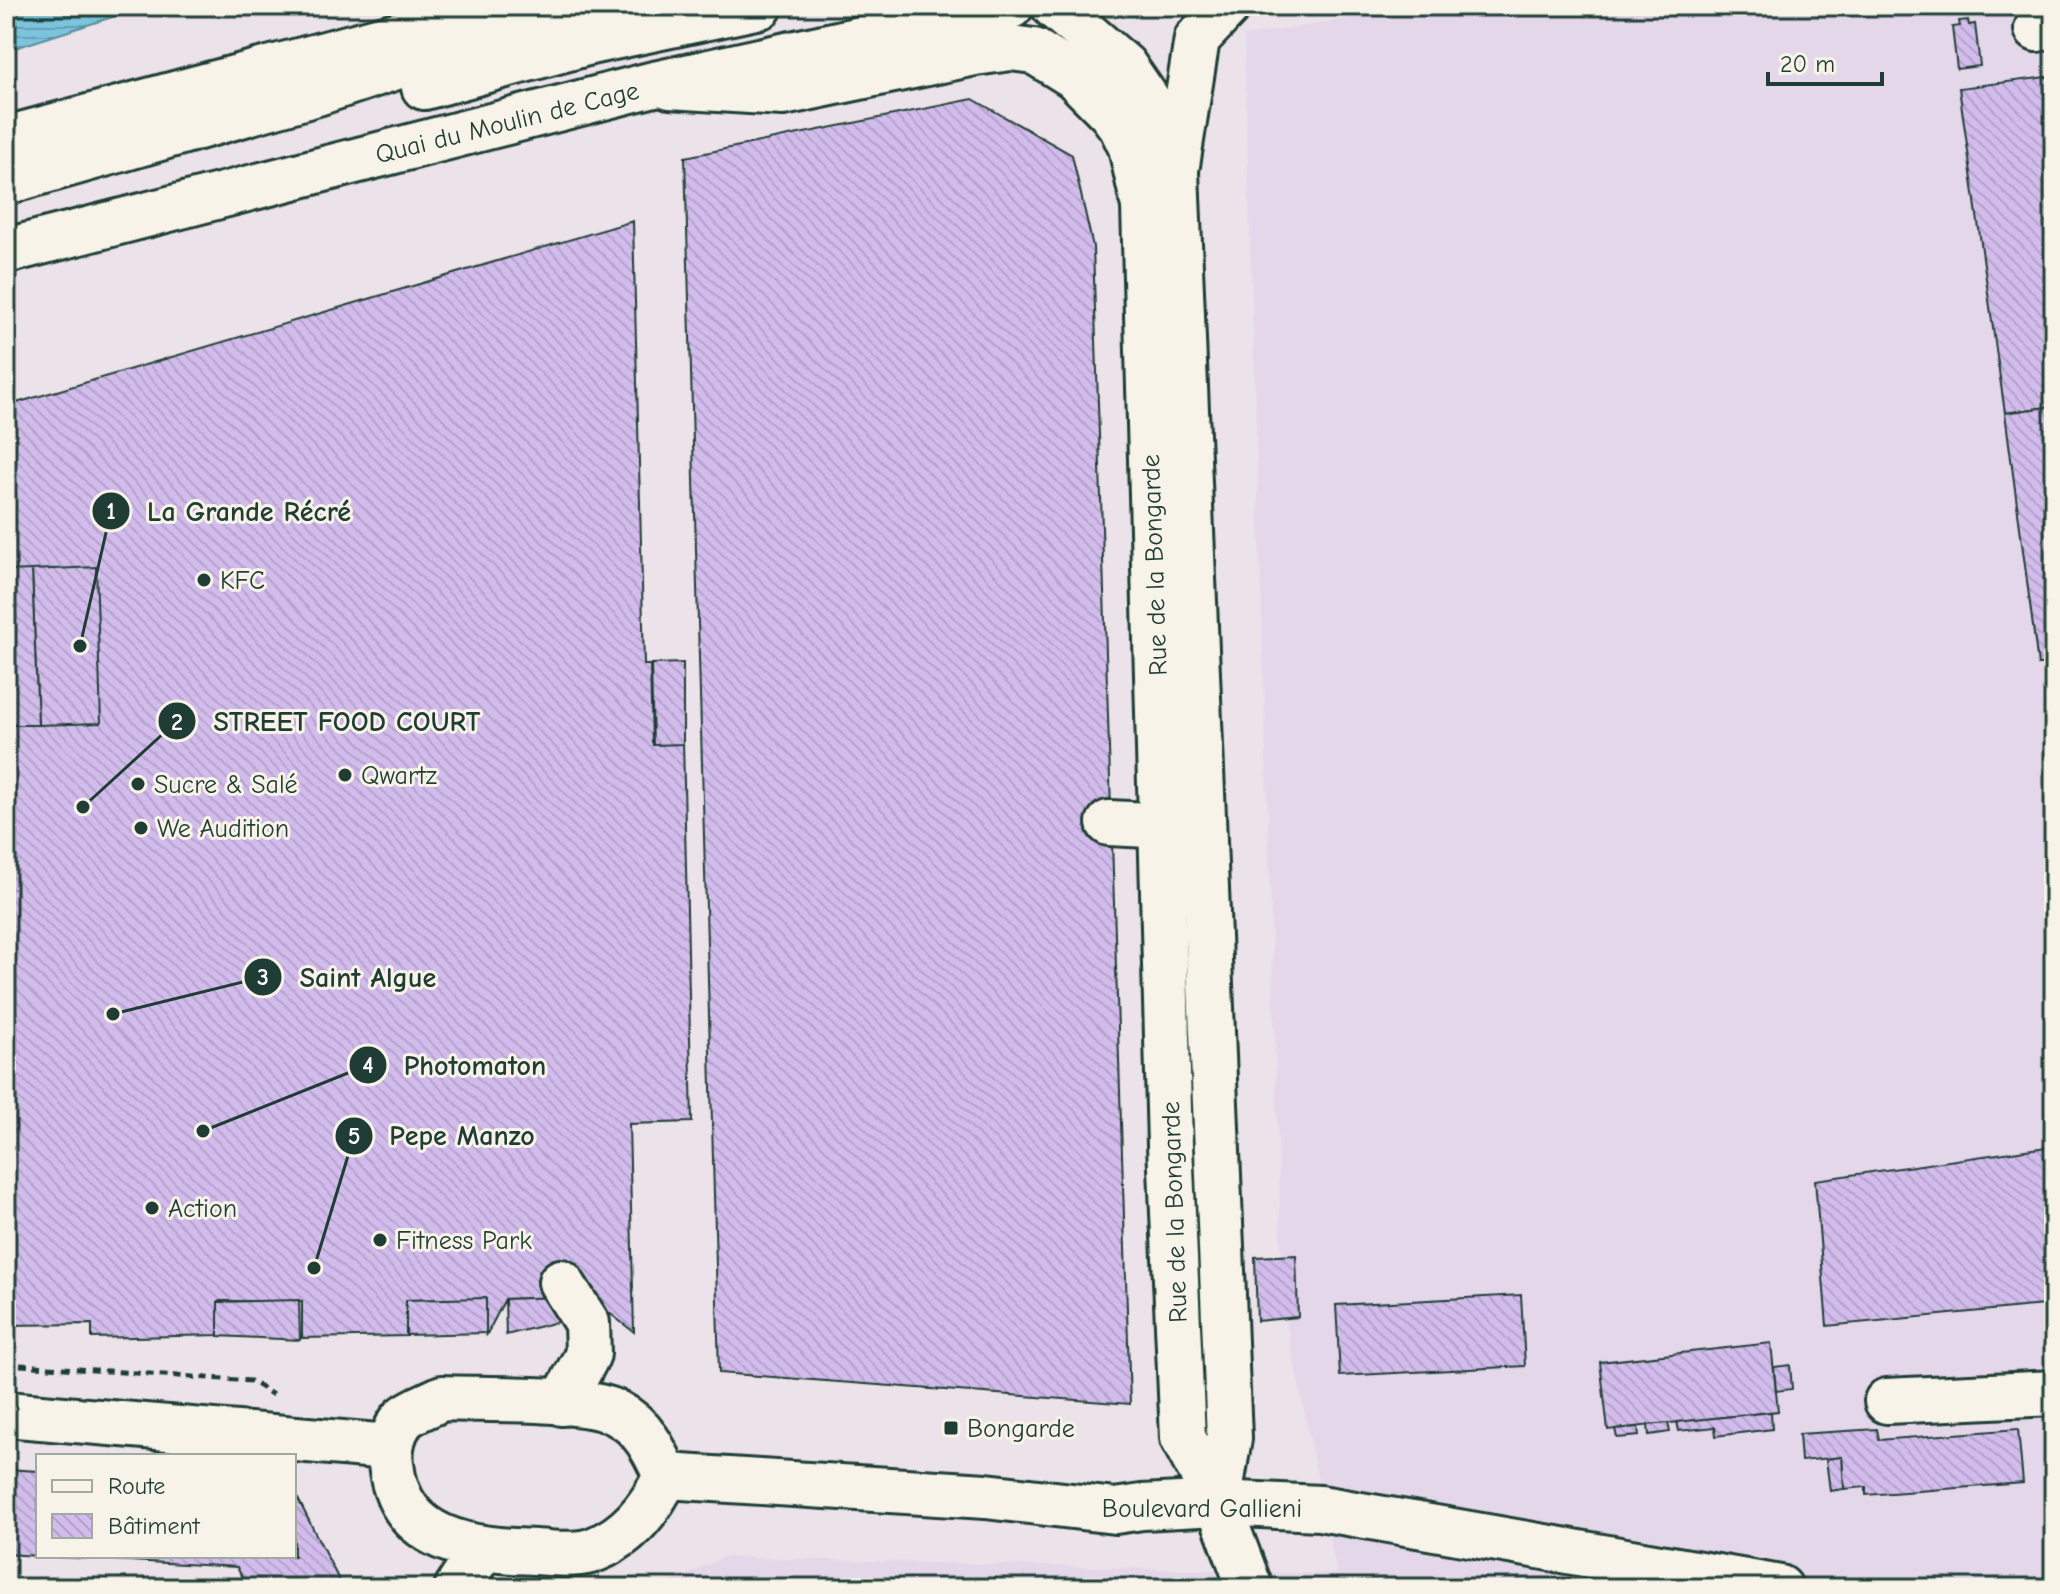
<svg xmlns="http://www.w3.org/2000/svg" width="2060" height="1594" viewBox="0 0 2060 1594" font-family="'Comic Neue',sans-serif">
	<defs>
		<pattern id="water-rules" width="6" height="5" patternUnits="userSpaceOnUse" patternTransform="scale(2)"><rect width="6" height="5" fill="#7cc4dd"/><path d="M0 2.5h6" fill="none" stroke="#65a0b4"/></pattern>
		<pattern id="building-back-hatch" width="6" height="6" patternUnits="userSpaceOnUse" patternTransform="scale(2)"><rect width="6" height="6" fill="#d2bcec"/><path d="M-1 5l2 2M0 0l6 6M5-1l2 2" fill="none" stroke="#b4a2cb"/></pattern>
	</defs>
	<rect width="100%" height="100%" fill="#ece2e9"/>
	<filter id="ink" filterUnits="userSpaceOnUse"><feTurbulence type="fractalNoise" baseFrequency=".0125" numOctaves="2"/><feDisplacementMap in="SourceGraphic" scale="16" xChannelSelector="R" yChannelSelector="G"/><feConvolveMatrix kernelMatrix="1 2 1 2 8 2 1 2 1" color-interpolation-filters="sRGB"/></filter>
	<g filter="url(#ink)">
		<polygon fill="#e4d7ea" points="1429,6 2054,6 2054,1588 658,1588 724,1557 1337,1574 1283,1306 1244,36"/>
		<polygon fill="url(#water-rules)" stroke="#578e99" stroke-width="2" points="6,6 147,6 6,51"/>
		<g fill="url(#building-back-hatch)" stroke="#1f3d34" stroke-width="2">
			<polygon points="1968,20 1969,25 1975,24 1980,66 1957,69 1952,27 1960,26 1959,21"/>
			<polygon points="2054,76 2054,406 2005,413 1959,88"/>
			<polygon points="973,99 1072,155 1093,247 1130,1404 719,1373 685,157"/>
			<polygon points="633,221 644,665 650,665 652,742 683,741 692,1122 629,1124 634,1332 587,1296 505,1299 486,1336 485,1299 406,1300 407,1336 302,1338 302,1301 219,1301 219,1335 92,1338 92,1324 6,1325 6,406"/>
			<polygon points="2054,406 2054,665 2038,665 2005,413"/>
			<polygon points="96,567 101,723 38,725 32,570"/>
			<polygon points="32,570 38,725 6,725 6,571"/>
			<polygon points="683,663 683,744 653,745 651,664"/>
			<polygon points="2054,1146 2054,1304 1827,1326 1815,1180"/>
			<polygon points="1296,1255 1298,1317 1257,1321 1255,1257"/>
			<polygon points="1521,1295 1525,1366 1340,1376 1336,1305"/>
			<polygon points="587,1296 605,1310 506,1335 505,1299"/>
			<polygon points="486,1298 486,1333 406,1335 406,1300"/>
			<polygon points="299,1300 300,1340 218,1336 218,1302"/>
			<polygon points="1771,1343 1778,1411 1608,1430 1600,1362"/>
			<polygon points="1790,1365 1792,1389 1776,1391 1774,1367"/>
			<polygon points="1771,1412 1772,1429 1716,1436 1715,1427 1679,1431 1677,1422"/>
			<polygon points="1668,1423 1670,1432 1649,1435 1648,1425"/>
			<polygon points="1638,1427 1639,1436 1617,1438 1615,1429"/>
			<polygon points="1877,1429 1879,1440 2018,1429 2023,1483 1866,1495 1866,1487 1844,1489 1842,1457 1801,1461 1799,1434"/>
			<polygon points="1842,1457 1844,1489 1830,1491 1826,1459"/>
			<polygon points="6,1469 38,1471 38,1556 6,1554"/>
			<polygon points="294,1491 343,1588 247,1588 237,1567 41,1556 294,1556"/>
		</g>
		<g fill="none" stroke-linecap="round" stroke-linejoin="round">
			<defs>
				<g id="minor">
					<polyline points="2037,29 2054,26"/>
					<polyline points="670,86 783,93 975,53 1010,48 1034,51 1074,76 1111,113 1122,128 1131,147 1144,206 1170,1145 1183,1438 1218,1503 1250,1588"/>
					<polyline points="6,139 505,6"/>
					<polyline points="1176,172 1229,1438 1218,1503"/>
					<polyline points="1109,823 1189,827"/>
					<polyline points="561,1282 587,1323 588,1354 562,1403"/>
					<polyline points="1887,1401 2054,1393"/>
				</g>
				<g id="major">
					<polyline points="1054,6 1124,66 1155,111 1176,172"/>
					<polyline points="424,87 590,42 760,6"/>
					<polyline points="1177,165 1197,39 1228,6"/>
					<polyline points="6,182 317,93 505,31 610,6"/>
					<polyline points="6,251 650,85 1011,6"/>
					<path d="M442 1398C483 1400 584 1396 617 1413 643 1426 655 1451 666 1476 651 1508 630 1535 596 1549 577 1557 555 1553 535 1552 471 1550 399 1543 391 1464 389 1448 393 1430 404 1418 413 1410 431 1404 442 1398Z"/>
					<polyline points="6,1414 389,1447"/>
					<polyline points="666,1476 986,1496 1115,1511 1142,1507 1218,1503 1320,1508 1780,1588"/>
					<polyline points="457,1588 482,1550"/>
				</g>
			</defs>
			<use href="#minor" stroke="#1f3d34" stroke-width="50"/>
			<use href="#major" stroke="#1f3d34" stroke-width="50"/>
			<polyline stroke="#1f3d34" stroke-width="5" stroke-dasharray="8 6" stroke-linecap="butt" points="6,1364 251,1381 273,1395"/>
			<use href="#minor" stroke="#f7f3e8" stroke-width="44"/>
			<use href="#major" stroke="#f7f3e8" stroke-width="44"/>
		</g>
	</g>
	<g fill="#1f3d34" stroke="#f7f3e8" stroke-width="3">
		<circle cx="204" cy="580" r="8"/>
		<circle cx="345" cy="775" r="8"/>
		<circle cx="138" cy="784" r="8"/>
		<circle cx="141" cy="828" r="8"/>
		<circle cx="152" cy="1208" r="8"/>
		<circle cx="380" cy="1240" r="8"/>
		<rect x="943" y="1420" width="16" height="16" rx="4"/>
	</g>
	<g text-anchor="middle" stroke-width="6" stroke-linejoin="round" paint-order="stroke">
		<g font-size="26" fill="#1f3d34" stroke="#f7f3e8">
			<text transform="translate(507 122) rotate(-14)" y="9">Quai du Moulin de Cage</text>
			<text transform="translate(1154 565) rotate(-92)" y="9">Rue de la Bongarde</text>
			<text transform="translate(1174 1212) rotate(-92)" y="9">Rue de la Bongarde</text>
			<text x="1202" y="1517">Boulevard Gallieni</text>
		</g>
		<g font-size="26" fill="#1f3d34" stroke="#f7f3e8" text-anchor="start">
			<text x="220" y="589">KFC</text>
			<text x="361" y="784">Qwartz</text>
			<text x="154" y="793">Sucre &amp; Salé</text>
			<text x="157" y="837">We Audition</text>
			<text x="168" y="1217">Action</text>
			<text x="396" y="1249">Fitness Park</text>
			<text x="967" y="1437">Bongarde</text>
		</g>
	</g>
	<path fill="none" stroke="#1f3d34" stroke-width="3" d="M80 646L111 511M83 807L177 721M113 1014L263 977M203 1131L368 1065M314 1268L354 1136"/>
	<g fill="#1f3d34" stroke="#f7f3e8" stroke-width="3">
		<circle cx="80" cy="646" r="8"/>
		<circle cx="83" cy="807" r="8"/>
		<circle cx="113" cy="1014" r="8"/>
		<circle cx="203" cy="1131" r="8"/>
		<circle cx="314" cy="1268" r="8"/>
		<circle cx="111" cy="511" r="20"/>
		<circle cx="177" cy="721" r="20"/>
		<circle cx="263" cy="977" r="20"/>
		<circle cx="368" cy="1065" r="20"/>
		<circle cx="354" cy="1136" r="20"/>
	</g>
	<g font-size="24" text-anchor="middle" font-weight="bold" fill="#fff">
		<text x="111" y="519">1</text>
		<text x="177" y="730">2</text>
		<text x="263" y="985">3</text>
		<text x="368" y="1073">4</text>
		<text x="354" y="1144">5</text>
	</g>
	<g font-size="28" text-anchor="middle" font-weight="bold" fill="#1f3d34" stroke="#f7f3e8" stroke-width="6" stroke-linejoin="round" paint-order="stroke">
		<text x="249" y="521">La Grande Récré</text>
		<text x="347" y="731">STREET FOOD COURT</text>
		<text x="368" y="987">Saint Algue</text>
		<text x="475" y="1075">Photomaton</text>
		<text x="462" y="1145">Pepe Manzo</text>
	</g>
	<rect width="2060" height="1594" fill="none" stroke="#f7f3e8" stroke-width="32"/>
	<rect x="16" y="16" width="2028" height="1562" fill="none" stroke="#1f3d34" stroke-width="3" filter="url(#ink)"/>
	<rect x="36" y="1454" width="260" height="104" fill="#f7f3e8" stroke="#a1aaa0" stroke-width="2"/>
	<rect x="52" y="1480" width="40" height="12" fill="#f7f3e8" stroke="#a1aaa0" stroke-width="2"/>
	<text x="108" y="1494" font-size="24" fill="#1f3d34">Route</text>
	<rect x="52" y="1514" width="40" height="24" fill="url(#building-back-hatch)" stroke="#a1aaa0" stroke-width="2"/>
	<text x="108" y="1534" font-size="24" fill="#1f3d34">Bâtiment</text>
	<path d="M1768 72v12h114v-12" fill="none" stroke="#1f3d34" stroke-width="4"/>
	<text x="1780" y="72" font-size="24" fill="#1f3d34" stroke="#f7f3e8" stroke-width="6" paint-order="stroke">20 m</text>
</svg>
